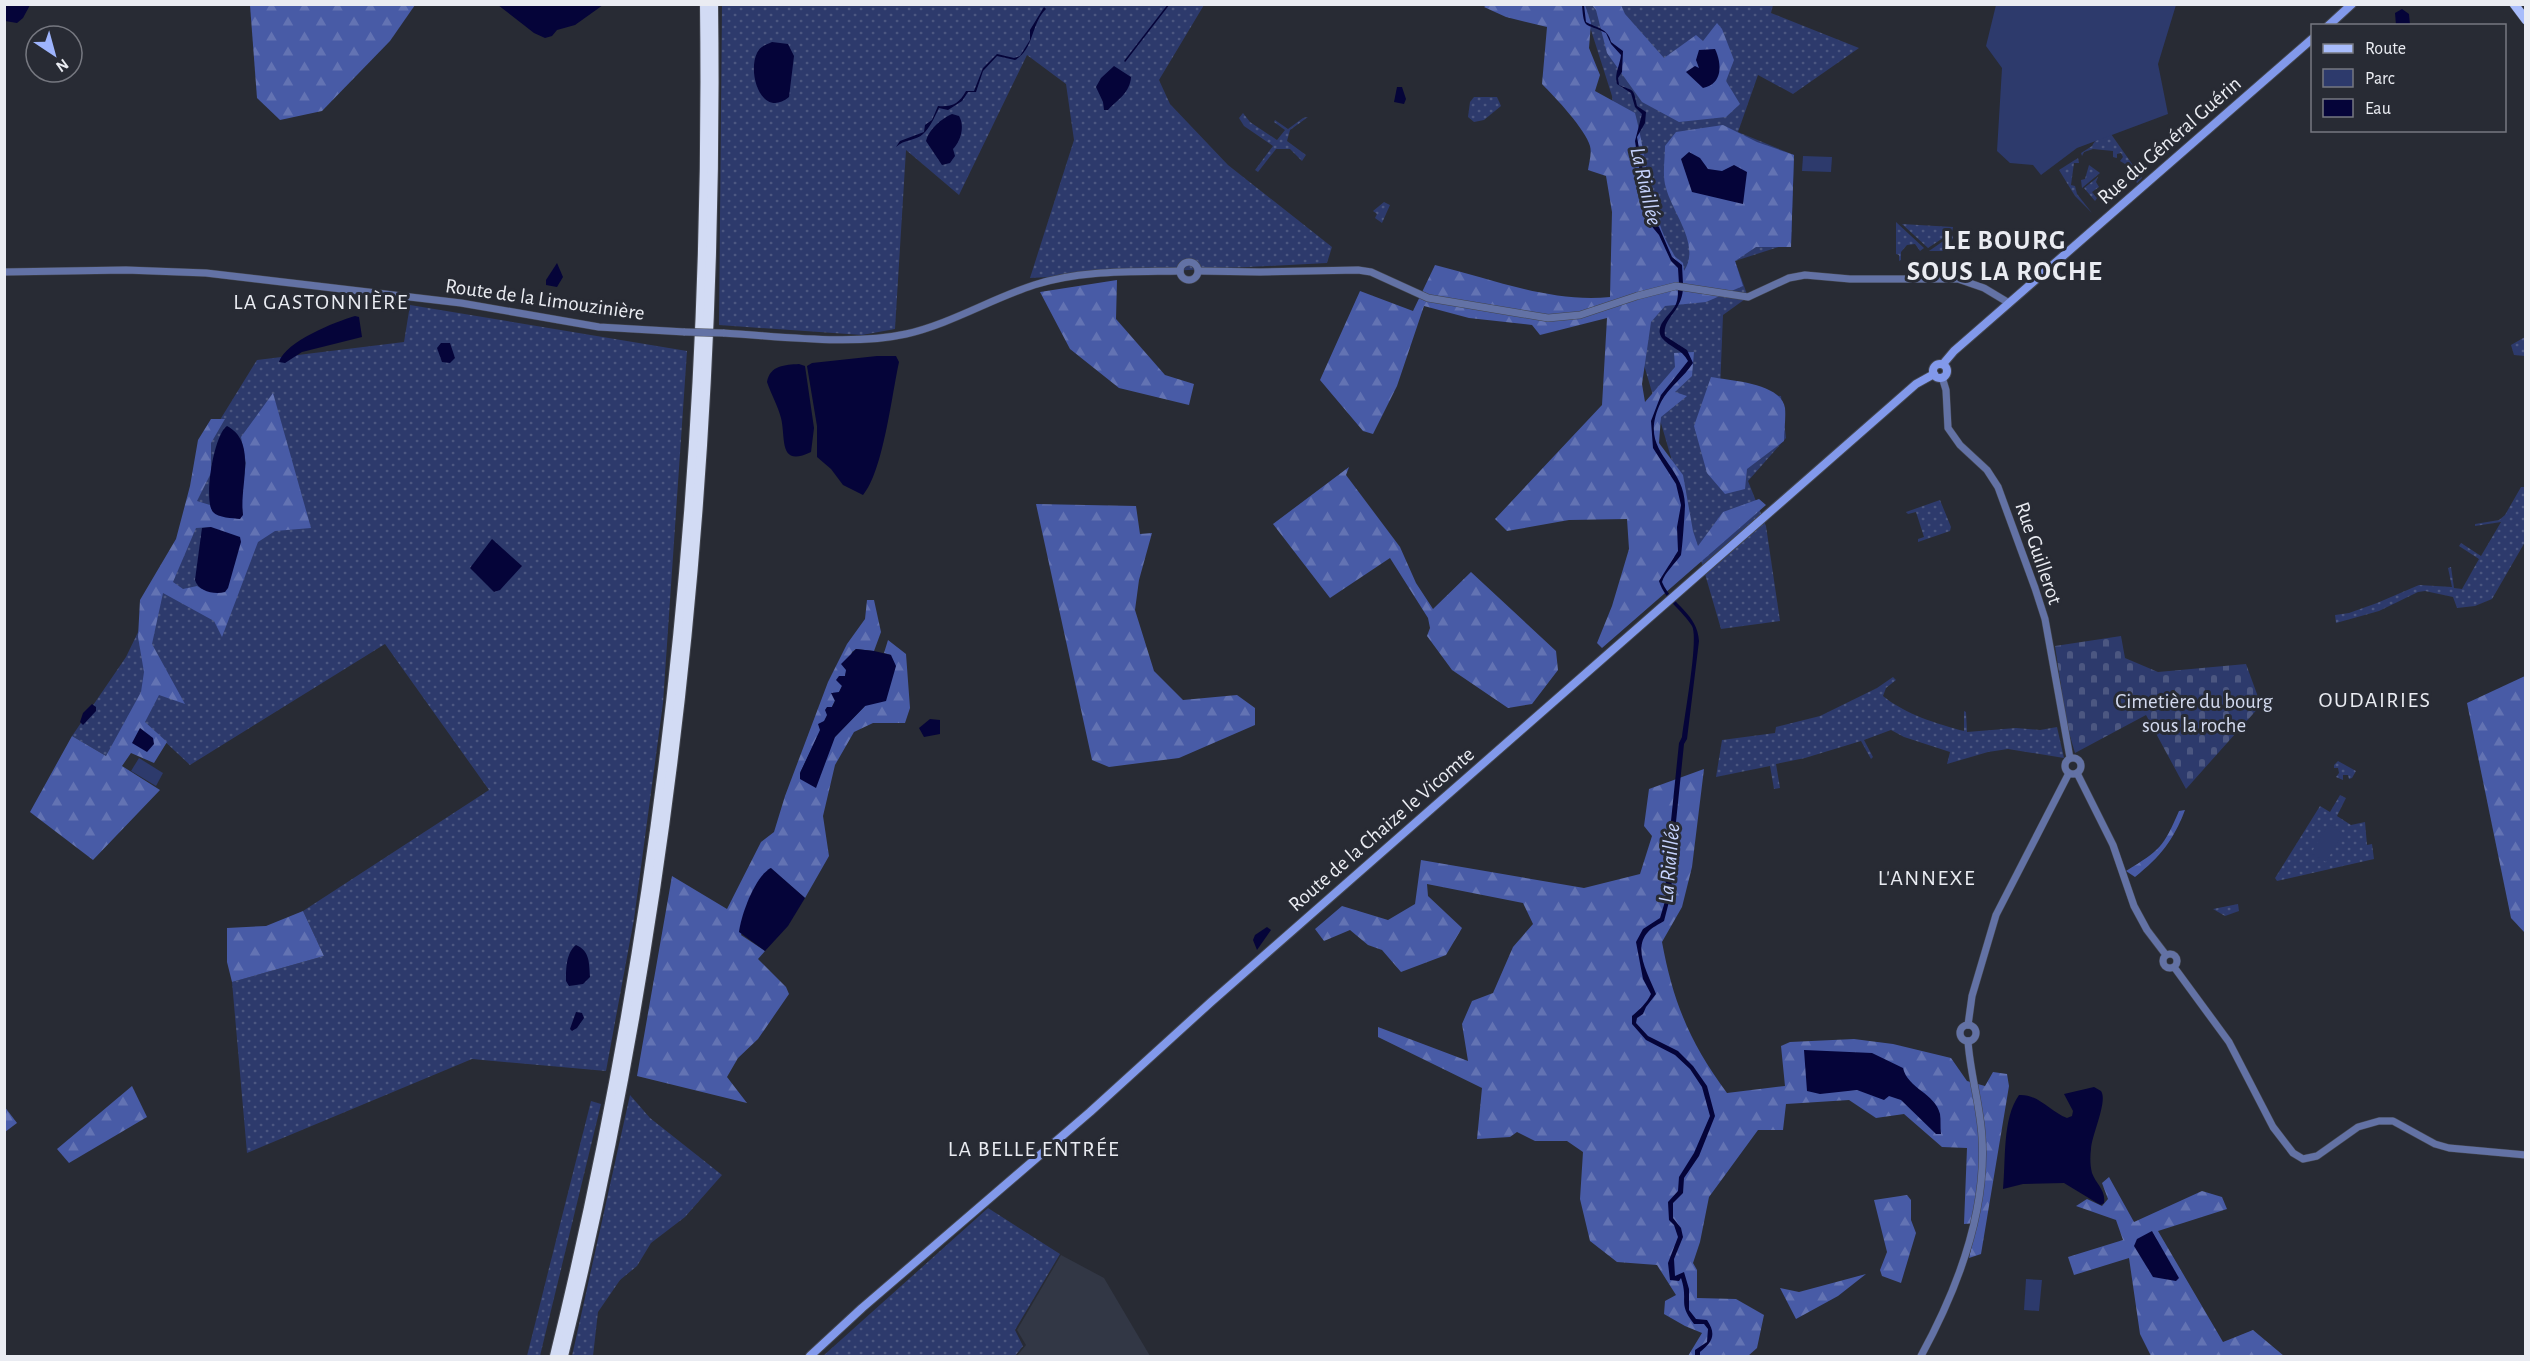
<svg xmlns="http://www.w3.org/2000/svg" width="2530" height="1361" viewBox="0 0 2530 1361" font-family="'Alegreya Sans',sans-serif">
	<defs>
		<pattern id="green-dots" width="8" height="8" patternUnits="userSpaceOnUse" patternTransform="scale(1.5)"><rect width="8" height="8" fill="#2d3a6c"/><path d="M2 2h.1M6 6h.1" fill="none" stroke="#4c5781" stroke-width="1.8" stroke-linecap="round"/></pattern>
		<pattern id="forest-firs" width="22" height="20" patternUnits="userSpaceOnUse" patternTransform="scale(1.5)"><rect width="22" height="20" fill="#485ba6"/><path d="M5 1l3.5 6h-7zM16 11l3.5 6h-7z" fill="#6373b3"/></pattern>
		<pattern id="cemetery-stones" width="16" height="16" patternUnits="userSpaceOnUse" patternTransform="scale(1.5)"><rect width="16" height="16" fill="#2d3a6c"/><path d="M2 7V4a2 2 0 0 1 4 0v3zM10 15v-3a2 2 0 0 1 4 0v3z" fill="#4c5781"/></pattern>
	</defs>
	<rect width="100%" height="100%" fill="#282b34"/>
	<polygon fill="#323745" points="1061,1255 1104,1278 1150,1356 1017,1356 1026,1345 1017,1330"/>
	<g fill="url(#green-dots)">
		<polygon points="722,5 1204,5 1159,80 1170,104 1228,165 1332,247 1327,263 1030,278 1074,140 1066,84 1027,55 959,195 906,150 895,329 862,335 719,325"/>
		<polygon points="1583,5 1773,5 1771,13 1859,48 1793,94 1758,75 1738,132 1794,155 1791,243 1735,261 1748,297 1723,315 1720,390 1781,396 1786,438 1748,481 1766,526 1780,621 1721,629 1635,334 1612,96"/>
		<polygon points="1474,97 1497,97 1501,106 1484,120 1474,122 1468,117 1470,102"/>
		<polygon points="1243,113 1250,122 1277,140 1285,130 1274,122 1275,120 1288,129 1303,118 1308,117 1290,130 1287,141 1306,155 1302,161 1290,149 1276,149 1258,172 1255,170 1273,146 1244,126 1239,118"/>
		<path d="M2111 134 2142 178 2137 183 2125 164 2120 161 2123 157 2121 153 2117 154V158L2113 157V151L2093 149 2084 152 2082 156 2081 153 2092 146C2095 139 2104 135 2111 134Z"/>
		<polygon points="2078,158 2079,163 2074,163 2071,185 2075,186 2077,194 2092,213 2075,196 2059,170"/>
		<polygon points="2089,165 2100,173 2082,188 2081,180 2085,179"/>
		<polygon points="2098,177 2096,182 2099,187 2092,192 2097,198 2095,201 2084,188"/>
		<polygon points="1384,202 1390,205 1382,223 1375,218 1377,214 1373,211"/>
		<polygon points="1896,222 1924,248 1920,251 1915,244 1907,245 1901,252 1901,260 1899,261 1899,255 1896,254"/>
		<polygon points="1902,224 1953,227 1952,232 1928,248"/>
		<polygon points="1952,235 1953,238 1947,251 1929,251"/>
		<polygon points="410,305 687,351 663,703 634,919 606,1071 472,1059 247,1153 232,982 324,956 303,911 489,790 385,644 190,765 145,723 106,756 72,736 126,657 170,566 202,449 257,360 404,342"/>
		<polygon points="2525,337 2525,356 2514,355 2511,345"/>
		<polygon points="2521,487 2525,487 2525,542 2492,599 2475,606 2457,608 2453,597 2425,591 2418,592 2379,611 2336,623 2335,615 2349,613 2377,603 2419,585 2452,587 2448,568 2451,567 2454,588 2462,589 2479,559 2459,546 2461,543 2481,556 2501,522 2475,526 2475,524 2499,520 2505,515"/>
		<polygon points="1940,500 1951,527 1950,531 1918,542 1918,539 1924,537 1916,512 1908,514 1906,512"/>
		<path d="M1893 677 1896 680 1886 688 1883 696C1905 714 1937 724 1964 731V711L1966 712 1967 732 2016 728 2040 730 2057 727 2064 758 2008 749 1988 752 1947 764 1950 752 1904 737 1891 730 1864 740 1873 757 1871 759 1861 741 1805 758 1776 764 1780 788 1774 789 1770 766 1716 777 1722 740 1775 733 1776 727 1820 716 1877 688Z"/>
		<polygon points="2338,761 2356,771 2352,778 2349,779 2348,775 2343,775 2343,780 2336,777 2339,773 2338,768 2334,768 2334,765"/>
		<polygon points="2340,795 2346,798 2337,816 2351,825 2365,822 2367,845 2372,844 2374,859 2277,881 2275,878 2320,806 2330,812"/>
		<polygon points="2238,904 2239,911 2225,916 2213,909"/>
		<polygon points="630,1095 650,1118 722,1175 685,1217 651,1243 637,1266 620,1280 598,1312 593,1356 572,1356"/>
		<polygon points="591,1101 601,1104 540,1356 527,1356"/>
		<polygon points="988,1208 1060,1254 1015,1330 1023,1346 1015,1356 823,1356"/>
	</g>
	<g fill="url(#forest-firs)" fill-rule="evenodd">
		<polygon points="250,5 250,4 415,5 390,41 322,111 280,120 257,98"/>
		<path d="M1487 5H1585L1591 23 1589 48 1600 75 1595 91 1635 113C1647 157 1649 215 1673 253 1675 258 1679 259 1683 263L1684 271C1701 245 1673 214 1666 188 1662 176 1665 159 1665 146L1676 132 1723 125 1757 142 1794 155 1791 247H1756L1735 261 1743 286 1706 302 1665 306 1651 322 1642 384 1645 402 1675 367 1674 353 1694 352 1692 376 1675 392 1687 396 1661 417 1659 443 1683 475 1693 531 1698 546 1723 512 1759 499 1766 505 1602 648 1597 643 1612 606 1629 549 1627 519 1569 520 1507 531 1495 519 1602 405 1607 318 1540 335 1532 325 1469 318 1424 306 1397 386 1373 434 1363 431 1320 380 1360 291 1413 311 1435 265C1492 279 1551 303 1610 297L1612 212 1606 176 1588 170C1589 163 1592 153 1590 146 1586 130 1555 97 1542 84L1547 27 1506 17 1484 7Z"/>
		<polygon points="1592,5 1621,5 1625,14 1664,58 1696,35 1703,41 1717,23 1722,29 1734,60 1726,81 1740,104 1726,117 1679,122 1642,102 1607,53 1596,10"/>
		<polygon points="1117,280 1116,319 1165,375 1194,384 1189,405 1119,388 1070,349 1040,292"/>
		<path d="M1711 377C1732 381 1781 383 1785 408 1786 418 1784 431 1784 441L1747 469 1745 489 1725 494 1707 473 1694 426Z"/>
		<path d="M273 393 311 528 275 531 258 542 222 637 214 621 163 593 152 644 185 704 159 695 145 722 167 742 154 763 131 753 122 766 160 790 93 860 30 812 72 736 106 756 141 692 144 672 138 637 140 600 176 539 190 486 198 440 211 419H225L211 443V473L197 501 210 505 213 512 243 515 241 498 246 463 241 437ZM211 527 202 589 197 586 183 589 173 582 196 528Z"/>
		<polygon points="1349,467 1346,475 1400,547 1416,583 1433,609 1471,572 1556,651 1558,670 1532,704 1508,708 1452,670 1427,636 1430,628 1428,618 1390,558 1330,598 1273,524"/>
		<polygon points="1036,504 1136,506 1140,534 1152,533 1139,580 1135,610 1154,671 1183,700 1237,695 1255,708 1255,725 1179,758 1109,767 1092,760"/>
		<polygon points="867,600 874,600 881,632 874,651 856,649 852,652 842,686 800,773 865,706 891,655 884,653 888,640 906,654 910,708 905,723 873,723 854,732 835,765 823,816 829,856 805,898 770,868 741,935 765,951 758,959 786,987 789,994 758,1039 738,1058 727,1077 747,1103 637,1076 672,876 727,909 761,842 774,832 785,796 828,682 847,644 865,619"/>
		<polygon points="2525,676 2525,933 2511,918 2467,703"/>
		<path d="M1704 769 1692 867 1682 907 1662 942C1673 1002 1690 1043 1727 1093L1785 1086 1781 1046 1790 1042 1854 1039 1893 1044 1951 1058 1967 1081 1985 1086 1993 1072 2007 1074 2009 1086 1981 1254 1969 1258 1977 1223 1964 1224 1967 1148 1942 1147 1904 1114 1876 1118 1849 1100 1786 1104 1783 1130H1758L1709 1197 1700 1242 1693 1263 1697 1270V1298L1736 1299 1764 1315 1757 1348 1748 1356H1688L1702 1333 1685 1326 1664 1314 1665 1301 1676 1295 1657 1265 1617 1262 1590 1241 1580 1199 1583 1152 1567 1141H1535L1517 1132 1510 1137 1477 1139 1482 1088 1378 1037V1027L1468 1061 1462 1024 1472 1001 1493 993 1513 947 1533 924 1523 903 1427 884 1428 896 1462 928 1446 955 1401 972 1382 950 1368 945 1350 930 1324 941 1315 929 1342 906 1388 920 1415 904 1421 860 1584 888 1640 874 1652 836 1644 826 1649 789Z"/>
		<path d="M2185 810C2173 841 2161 856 2135 877L2126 871C2160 850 2163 848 2179 811Z"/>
		<polygon points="303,911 324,956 232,982 227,962 227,928 266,926"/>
		<polygon points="132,1086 147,1117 69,1163 57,1149"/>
		<polygon points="4,1106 17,1123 5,1132 4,1132"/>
		<polygon points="2109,1177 2134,1222 2202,1191 2222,1197 2227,1209 2158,1231 2223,1342 2253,1330 2284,1356 2151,1356 2140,1334 2129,1258 2074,1275 2068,1257 2123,1240 2116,1220 2076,1206 2087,1199 2102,1206 2108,1199 2102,1183"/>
		<polygon points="1907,1195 1911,1200 1911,1220 1916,1233 1901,1283 1882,1276 1880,1270 1887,1252 1874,1200"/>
		<polygon points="1866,1274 1838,1296 1796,1319 1780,1288 1799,1292"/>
	</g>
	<polygon fill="url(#cemetery-stones)" points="2121,636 2125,658 2158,672 2246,664 2261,705 2186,789 2146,715 2075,753 2067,726 2055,646"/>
	<g fill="#2d3a6c">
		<polygon points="1996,5 2176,5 2158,64 2168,114 2077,148 2041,175 2033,165 2010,163 1997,151 2002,68 1986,46"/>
		<polygon points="1803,156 1832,157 1831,172 1802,171"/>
		<polygon points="139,758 163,773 156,786 131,771"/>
		<polygon points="2329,824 2343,833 2326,862 2311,853"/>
		<polygon points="2026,1279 2042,1280 2039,1311 2024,1310"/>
	</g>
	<g fill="#050439">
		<polygon points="4,5 30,4 30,5 23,18 17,23 5,21"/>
		<polygon points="498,5 603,5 575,25 557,30 552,36 545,38 534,33"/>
		<path d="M1582 5H1584L1586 22C1596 28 1608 28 1611 42L1623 51 1622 72 1618 78 1619 85C1634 92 1633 86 1637 106L1646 112 1645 123 1637 137 1646 188 1651 193 1652 203 1655 207 1651 221 1659 227 1672 257 1682 265 1683 284H1679L1678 268 1671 261 1659 235 1649 223 1652 210 1642 186 1635 141 1642 114 1635 107 1631 93 1617 84C1614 75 1620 65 1621 55L1611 44 1606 33C1585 22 1584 31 1582 5Z"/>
		<path d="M1044 7 1046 9C1031 23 1034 50 1015 60L997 56 983 71 976 92H968L962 101 948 110 939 108C935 116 930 128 923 134 916 141 904 139 896 147L900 141 924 132 925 125 932 120 938 106C952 107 959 104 966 91H974L983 68 997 54 1014 58 1020 56 1030 40V30Z"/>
		<polygon points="2402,9 2409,14 2410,25 2396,25 2395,13"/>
		<path d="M772 42 788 44 794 56 789 97C762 119 747 74 757 53 760 46 766 45 772 42Z"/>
		<path d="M1715 49C1722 64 1723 84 1703 88L1686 72 1695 66 1699 68 1696 60 1699 50Z"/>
		<path d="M1114 66 1131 77C1130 93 1118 99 1108 110H1104L1103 102 1096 87 1101 78Z"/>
		<polygon points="1397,87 1402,87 1406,99 1404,104 1394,102"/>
		<path d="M952 114 959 116C965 126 961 141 953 149L955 156 950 163 942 165 926 141C929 129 941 119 952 114Z"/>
		<polygon points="1689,152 1700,158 1708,169 1722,171 1734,165 1747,172 1743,204 1692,192 1681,159"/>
		<polygon points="557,263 563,277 557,287 546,285 546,280"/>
		<path d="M1678 289H1683C1681 313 1662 318 1665 336L1687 350 1693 363C1684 377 1669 387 1661 402 1636 453 1684 461 1685 505 1685 511 1682 552 1681 555 1675 564 1665 572 1662 582 1672 605 1698 614 1699 641L1687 739 1684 744 1676 822 1670 852 1672 890 1664 921C1659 924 1651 928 1648 932 1632 949 1649 976 1656 994L1646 1007 1643 1014 1637 1018 1636 1023 1648 1036 1678 1051 1693 1066 1707 1086 1715 1116 1699 1156 1684 1178 1683 1193 1673 1203V1218L1681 1228 1683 1237 1674 1259 1675 1276 1684 1272 1689 1289V1310L1696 1319 1707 1320C1717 1335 1712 1342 1700 1352V1356H1695V1350L1707 1342 1708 1329 1704 1324H1694C1677 1302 1689 1302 1681 1278L1679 1281 1670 1280 1668 1263 1678 1237 1674 1225 1669 1220 1668 1202 1678 1191 1679 1177 1694 1153 1710 1116 1702 1087 1690 1069 1675 1055 1646 1040 1632 1024V1016C1639 1010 1647 1003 1651 994L1643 979 1636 942 1643 929 1660 918 1666 898 1665 850 1671 821 1679 743 1682 737C1684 718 1699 638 1692 626 1682 610 1665 600 1659 581L1678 551 1677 527 1681 505 1676 484 1653 448 1651 421 1661 395 1688 361C1682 349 1669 347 1662 338 1653 325 1672 314 1676 304 1678 299 1678 294 1678 289Z"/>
		<path d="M355 316 359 317 362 337 302 352 285 363 279 362C286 341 335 322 355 316Z"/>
		<polygon points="441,343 450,343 455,358 450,363 442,362 437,348"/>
		<path d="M877 356H896L899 362C892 394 883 472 863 495L843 485 831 469 817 457V426L807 366 812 363Z"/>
		<path d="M799 364 805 366 814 428 811 452C778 468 786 438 781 418 778 406 771 394 767 382 770 365 785 365 799 364Z"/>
		<path d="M227 426C258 442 239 486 243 515L240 519C233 518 218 518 213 512 203 500 214 434 227 426Z"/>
		<path d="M211 527 240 537 241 542 228 588 225 592C214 595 198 591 195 580L202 528Z"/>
		<polygon points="492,539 522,566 500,590 494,592 470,568"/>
		<polygon points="856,649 874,651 891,655 896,666 886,701 865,706 835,737 816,788 800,779 800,773 820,730 818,724 824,721 827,715 825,710 827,707 832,707 835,701 831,693 839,692 842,686 836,680 839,676 845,676 846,670 841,664"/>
		<polygon points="92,704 96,707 96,711 83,725 80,722 83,713"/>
		<polygon points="930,719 940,720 940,734 924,737 919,728"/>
		<polygon points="140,728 153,738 154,744 147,752 132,743"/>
		<path d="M771 868 805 898 788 926 765 951 739 932C741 915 755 876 771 868Z"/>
		<polygon points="1267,927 1271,930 1257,950 1253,940 1255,935"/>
		<path d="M576 945C590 951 589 963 590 977L583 984 569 986 566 981C566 969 566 953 576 945Z"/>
		<polygon points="576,1012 582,1013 584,1018 577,1028 572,1031 570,1029"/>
		<path d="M1804 1050 1872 1053 1903 1068C1908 1089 1935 1093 1940 1114 1941 1120 1940 1127 1941 1134H1936L1901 1100 1889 1096 1884 1100 1857 1090 1820 1094 1807 1091Z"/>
		<path d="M2094 1087 2101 1091C2108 1101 2092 1134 2091 1149 2090 1157 2090 1165 2092 1173 2096 1184 2106 1190 2104 1203L2101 1205 2097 1203 2064 1183 2023 1184 2003 1189C2006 1160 2002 1119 2019 1095 2039 1094 2050 1112 2067 1118L2072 1116 2073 1111 2064 1094Z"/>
		<polygon points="2152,1231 2179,1278 2176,1281 2153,1277 2134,1246 2137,1239"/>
	</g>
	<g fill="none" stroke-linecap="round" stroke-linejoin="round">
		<polyline stroke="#050439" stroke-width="1.5" points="1125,61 1169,4"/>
		<defs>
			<g id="tertiary">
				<circle cx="1189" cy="271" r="9"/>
				<polyline points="1199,271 1260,272 1358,270 1371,272 1428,298 1548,318 1580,315 1637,296 1676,286 1748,297 1789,278 1805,275 1850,279 1958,279 1984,288 2009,303"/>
				<polyline points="4,272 126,270 206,273 461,303 599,327 685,332"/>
				<path d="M723 333C779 336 852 346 906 334 950 324 991 299 1034 285 1081 270 1131 272 1180 271"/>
				<polyline points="1942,377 1946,390 1948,428 1960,445 1987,470 1998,487 2035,588 2045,619 2070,758"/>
				<circle cx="2073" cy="766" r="8"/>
				<polyline points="2077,773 2113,845 2134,906 2147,930 2166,955"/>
				<circle cx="2170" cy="961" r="7"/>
				<polyline points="2174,967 2229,1042 2273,1127 2293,1153 2303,1159 2317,1156 2358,1127 2379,1121 2393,1121 2435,1144 2449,1148 2526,1155"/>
				<polyline points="1968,1025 1972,996 1996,915 2069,773"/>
				<circle cx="1968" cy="1033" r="8"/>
				<path d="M1921 1356C1957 1290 1987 1213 1982 1137 1980 1104 1970 1073 1968 1041"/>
			</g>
			<g id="secondary">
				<polyline points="2328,26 2352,4"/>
				<polyline points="1943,364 1954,351 2312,39"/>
				<circle cx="1940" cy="371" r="7"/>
				<polyline points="810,1356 862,1308 1090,1112 1211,1002 1916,384 1934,374"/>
			</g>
			<polyline id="primary" points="2514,4 2526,20"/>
			<g id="motorway">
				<path d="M555 1356C663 915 711 459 705 4"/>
				<path d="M563 1356C672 915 719 459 713 4"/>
			</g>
		</defs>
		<use href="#tertiary" stroke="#43464f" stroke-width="8"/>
		<use href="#secondary" stroke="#43464f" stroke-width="10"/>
		<use href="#primary" stroke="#43464f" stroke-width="10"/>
		<use href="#motorway" stroke="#43464f" stroke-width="12"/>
		<use href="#tertiary" stroke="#6372a5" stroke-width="7"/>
		<use href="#secondary" stroke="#8299eb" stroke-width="8"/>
		<use href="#primary" stroke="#a8bcfb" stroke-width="9"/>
		<use href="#motorway" stroke="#d2dbf4" stroke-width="10"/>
		<defs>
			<polyline id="tertiary-bridge" points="685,332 723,333"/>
		</defs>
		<use href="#tertiary-bridge" stroke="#43464f" stroke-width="8" stroke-linecap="butt"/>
		<use href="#tertiary-bridge" stroke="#6372a5" stroke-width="7"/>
	</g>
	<g text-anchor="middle" stroke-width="6" stroke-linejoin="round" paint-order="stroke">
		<g font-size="21" fill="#eaecf2" stroke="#282b34">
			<text transform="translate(2169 140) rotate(-41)" y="7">Rue du Général Guérin</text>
			<text transform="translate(545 299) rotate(8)" y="7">Route de la Limouzinière</text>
			<text transform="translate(2039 553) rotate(71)" y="7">Rue Guillerot</text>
			<text transform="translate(1381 829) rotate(-41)" y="7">Route de la Chaize le Vicomte</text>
		</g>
		<g font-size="21" fill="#d2d9ee" stroke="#282b34">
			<text x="2194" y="708">Cimetière du bourg<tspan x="2194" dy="24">sous la roche</tspan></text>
		</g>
		<g font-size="22" font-style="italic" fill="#c7d4ff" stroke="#282b34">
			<text transform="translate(1647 186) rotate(77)" y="8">La Riaillée</text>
			<text transform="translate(1668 863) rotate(-85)" y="8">La Riaillée</text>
		</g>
		<g font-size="22" letter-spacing="1.5" fill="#eaecf2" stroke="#282b34">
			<text x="321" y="309">LA GASTONNIÈRE</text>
			<text x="2375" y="707">OUDAIRIES</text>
			<text x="1927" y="885">L'ANNEXE</text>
			<text x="1034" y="1156">LA BELLE ENTRÉE</text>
		</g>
		<g font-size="27" font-weight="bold" letter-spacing="1.5" fill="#eaecf2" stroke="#282b34">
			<text x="2005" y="249">LE BOURG<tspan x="2005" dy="31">SOUS LA ROCHE</tspan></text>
		</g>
	</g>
	<rect width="2530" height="1361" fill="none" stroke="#eaecf2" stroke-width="12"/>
	<rect x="2311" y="24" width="195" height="108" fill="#282b34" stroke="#767880" stroke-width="1.5"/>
	<rect x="2323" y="44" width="30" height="9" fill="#a8bcfb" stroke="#767880" stroke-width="1.5"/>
	<text x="2365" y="54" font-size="18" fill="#eaecf2">Route</text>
	<rect x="2323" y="69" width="30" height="18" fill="#2d3a6c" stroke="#767880" stroke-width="1.5"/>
	<text x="2365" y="84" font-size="18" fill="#eaecf2">Parc</text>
	<rect x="2323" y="99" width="30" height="18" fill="#050439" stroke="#767880" stroke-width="1.5"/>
	<text x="2365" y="114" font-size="18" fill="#eaecf2">Eau</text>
	<g transform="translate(54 54) rotate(144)"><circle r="28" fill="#282b34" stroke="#767880" stroke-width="1.5"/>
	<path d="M0-4.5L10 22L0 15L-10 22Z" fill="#9eb4fd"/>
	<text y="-9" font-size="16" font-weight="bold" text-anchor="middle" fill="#eaecf2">N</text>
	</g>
</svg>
